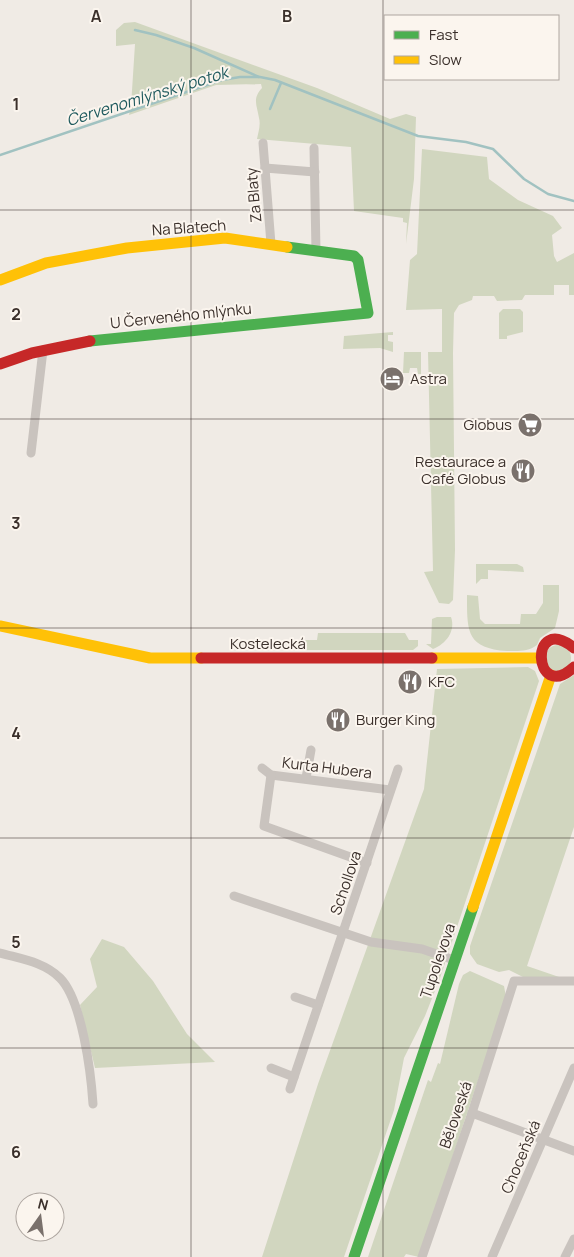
<svg xmlns="http://www.w3.org/2000/svg" width="574" height="1257" viewBox="0 0 574 1257" font-family="Manrope,sans-serif">
	<rect width="100%" height="100%" fill="#f0ebe5"/>
	<g fill="#d1d6bf">
		<path d="M135 22 317 88 390 119 406 114 416 117 414 179 406 244 407 223 403 222V218L354 211 351 147 257 139C258 133 261 125 259 118 257 105 252 99 262 88L261 84 216 85 129 115 131 106 135 44 116 46V30L124 23Z"/>
		<polygon points="422,149 487,157 489,179 518,200 553,216 562,228 552,235 554,256 557,262 574,253 574,295 569,295 569,285 554,285 554,295 525,295 522,300 497,301 494,296 473,296 472,300 459,305 454,313 453,353 455,550 453,600 449,604 439,603 424,572 433,571 428,352 442,352 442,309 406,310 410,260 417,254"/>
		<polygon points="503,309 520,309 523,312 523,332 507,336 507,339 499,339 499,313"/>
		<polygon points="393,332 393,335 388,335 388,341 393,342 393,352 380,348 343,349 344,336"/>
		<polygon points="404,352 421,352 421,374 418,374 417,368 410,368 409,373 403,373"/>
		<polygon points="476,564 517,564 523,567 524,572 488,570 488,579 481,579 476,584"/>
		<path d="M543 585H559V611L555 628 540 638 537 645C528 652 519 651 507 651 466 648 467 631 467 595L478 596 480 619 485 624H520L521 614H536L543 603Z"/>
		<path d="M437 617H451C456 631 446 644 433 649L426 644H431L432 619Z"/>
		<polygon points="318,633 405,633 409,640 418,640 418,646 413,650 303,650 304,640 317,640"/>
		<circle cx="558" cy="658" r="13"/>
		<polygon points="528,667 535,671 539,681 440,978 425,1016 404,1058 394,1110 344,1257 262,1257 318,1084 424,789 437,669"/>
		<polygon points="574,675 574,827 527,966 562,978 525,978 509,970 499,972 477,964 470,954 470,946 560,684"/>
		<polygon points="102,939 124,947 153,981 187,1034 215,1062 95,1068 80,1005 97,987 90,959"/>
		<polygon points="470,971 504,986 506,997 419,1257 406,1254 404,1257 368,1257 428,1080 431,1082 438,1063 440,1064 459,984 463,975"/>
	</g>
	<g fill="none" stroke-linecap="round" stroke-linejoin="round">
		<g stroke="#a1c2c1" stroke-width="2.5">
			<polyline points="135,30 156,35 194,48 259,77"/>
			<polyline points="270,109 281,83"/>
			<polyline points="0,155 222,80 240,77 260,77 275,80 418,136 466,142 493,149 524,179 548,194 574,201"/>
		</g>
		<g stroke="#c9c3be" stroke-width="9">
			<polyline points="263,143 271,244"/>
			<polyline points="314,148 316,251"/>
			<polyline points="265,168 315,172"/>
			<polyline points="31,453 43,350"/>
			<polyline points="262,768 271,775 390,790"/>
			<polyline points="271,775 264,826 367,863"/>
			<polyline points="306,778 311,750"/>
			<polyline points="234,896 371,942 422,949 454,960"/>
			<path d="M0 953C21 959 44 962 60 978 82 1000 91 1073 93 1104"/>
			<polyline points="295,997 318,1005"/>
			<polyline points="271,1068 294,1077"/>
			<polyline points="290,1089 398,769"/>
			<polyline points="472,1113 574,1151"/>
			<polyline points="422,1257 472,1113 514,981 574,981"/>
			<polyline points="492,1257 574,1068"/>
			<polyline points="565,1257 574,1239"/>
		</g>
		<g stroke="#4caf50" stroke-width="11">
			<polyline points="90,341 368,313 358,260 354,256 287,247"/>
			<polyline points="354,1257 473,907"/>
		</g>
		<g stroke="#ffc107" stroke-width="11">
			<polyline points="0,280 46,263 127,248 225,238 287,247"/>
			<polyline points="0,626 150,658 201,658"/>
			<polyline points="432,658 539,658"/>
			<polyline points="473,907 551,675"/>
		</g>
		<g stroke="#c62828" stroke-width="11">
			<polyline points="0,364 32,353 90,341"/>
			<path d="M574 648C528 611 533 705 574 667"/>
			<polyline points="201,658 432,658"/>
		</g>
	</g>
	<path fill="none" stroke="#3b302b" stroke-width="1" stroke-opacity="0.55" d="M191 0V1257M383 0V1257M0 210H574M0 419H574M0 628H574M0 838H574M0 1048H574"/>
	<defs>
		<symbol id="hotel-disc" viewBox="-11 -11 22 22"><circle r="9.5" fill="#7a716c" stroke="#fbf5ee"/><path d="M-6-4.5h1.5V1H6V5H4.5V3h-9V5H-6ZM-4 0a1.8 1.8 0 1 1 3.6 0ZM.5 0V-2.5h3Q6-2.5 6 0Z" fill="#fff"/></symbol>
		<symbol id="supermarket-disc" viewBox="-11 -11 22 22"><circle r="9.5" fill="#7a716c" stroke="#fbf5ee"/><path d="M-6-5.5h2.5l.6 2H6L4.5 2H-2.5L-4.4-4H-6ZM-1.5 3.2a1.3 1.3 0 1 0 .1 0ZM3 3.2a1.3 1.3 0 1 0 .1 0Z" fill="#fff"/></symbol>
		<symbol id="restaurant-disc" viewBox="-11 -11 22 22"><circle r="9.5" fill="#7a716c" stroke="#fbf5ee"/><path d="M-5-6h1v4h1v-4h1v4h1v-4h1v5L-1.5 .5V6h-2V.5L-5-1ZM5-6V6H3V1.5H1.5Q1.5-4 5-6Z" fill="#fff"/></symbol>
	</defs>
	<g fill-rule="evenodd">
		<use href="#hotel-disc" x="378" y="365" width="28" height="28"/>
		<use href="#supermarket-disc" x="516" y="411" width="28" height="28"/>
		<use href="#restaurant-disc" x="509" y="457" width="28" height="28"/>
		<use href="#restaurant-disc" x="396" y="668" width="28" height="28"/>
		<use href="#restaurant-disc" x="324" y="706" width="28" height="28"/>
	</g>
	<g text-anchor="middle" stroke-width="4" stroke-linejoin="round" paint-order="stroke">
		<g font-size="15" fill="#3b302b" stroke="#fbf5ee">
			<text transform="translate(254 195) rotate(-95)" y="5">Za Blaty</text>
			<text transform="translate(189 228) rotate(-4)" y="5">Na Blatech</text>
			<text transform="translate(181 316) rotate(-6)" y="5">U Červeného mlýnku</text>
			<text x="268" y="649">Kostelecká</text>
			<text transform="translate(327 768) rotate(7)" y="5">Kurta Hubera</text>
			<text transform="translate(346 883) rotate(-71)" y="5">Schollova</text>
			<text transform="translate(438 961) rotate(-71)" y="5">Tupolevova</text>
			<text transform="translate(456 1115) rotate(-71)" y="5">Běloveská</text>
			<text transform="translate(521 1157) rotate(-67)" y="5">Choceňská</text>
		</g>
		<g font-size="15" fill="#3b302b" stroke="#fbf5ee" text-anchor="start">
			<text x="410" y="384">Astra</text>
			<text x="512" y="430" text-anchor="end">Globus</text>
			<text x="506" y="467" text-anchor="end">Restaurace a<tspan x="506" dy="17">Café Globus</tspan></text>
			<text x="428" y="687">KFC</text>
			<text x="356" y="725">Burger King</text>
		</g>
		<g font-size="16" font-style="italic" fill="#1f5a5e" stroke="#fbf5ee">
			<text transform="translate(147 96) rotate(-17)" y="6">Červenomlýnský potok</text>
		</g>
	</g>
	<g font-size="16" text-anchor="middle" font-weight="bold" fill="#3b302b" stroke="#fbf5ee" stroke-width="4" stroke-linejoin="round" paint-order="stroke">
		<text x="96" y="22">A</text>
		<text x="287" y="22">B</text>
		<text x="16" y="110">1</text>
		<text x="16" y="320">2</text>
		<text x="16" y="529">3</text>
		<text x="16" y="739">4</text>
		<text x="16" y="948">5</text>
		<text x="16" y="1158">6</text>
	</g>
	<rect x="384" y="15" width="175" height="65" fill="#fbf5ee" stroke="#aea6a0"/>
	<rect x="394" y="31" width="25" height="8" fill="#4caf50" stroke="#aea6a0"/>
	<text x="429" y="40" font-size="15" fill="#3b302b">Fast</text>
	<rect x="394" y="56" width="25" height="8" fill="#ffc107" stroke="#aea6a0"/>
	<text x="429" y="65" font-size="15" fill="#3b302b">Slow</text>
	<g transform="translate(40 1217) rotate(14)"><circle r="24" fill="#fbf5ee" stroke="#aea6a0"/>
	<path d="M0-4L9 19L0 12L-9 19Z" fill="#7a716c"/>
	<text y="-8" font-size="14" font-weight="bold" text-anchor="middle" fill="#3b302b">N</text>
	</g>
</svg>
